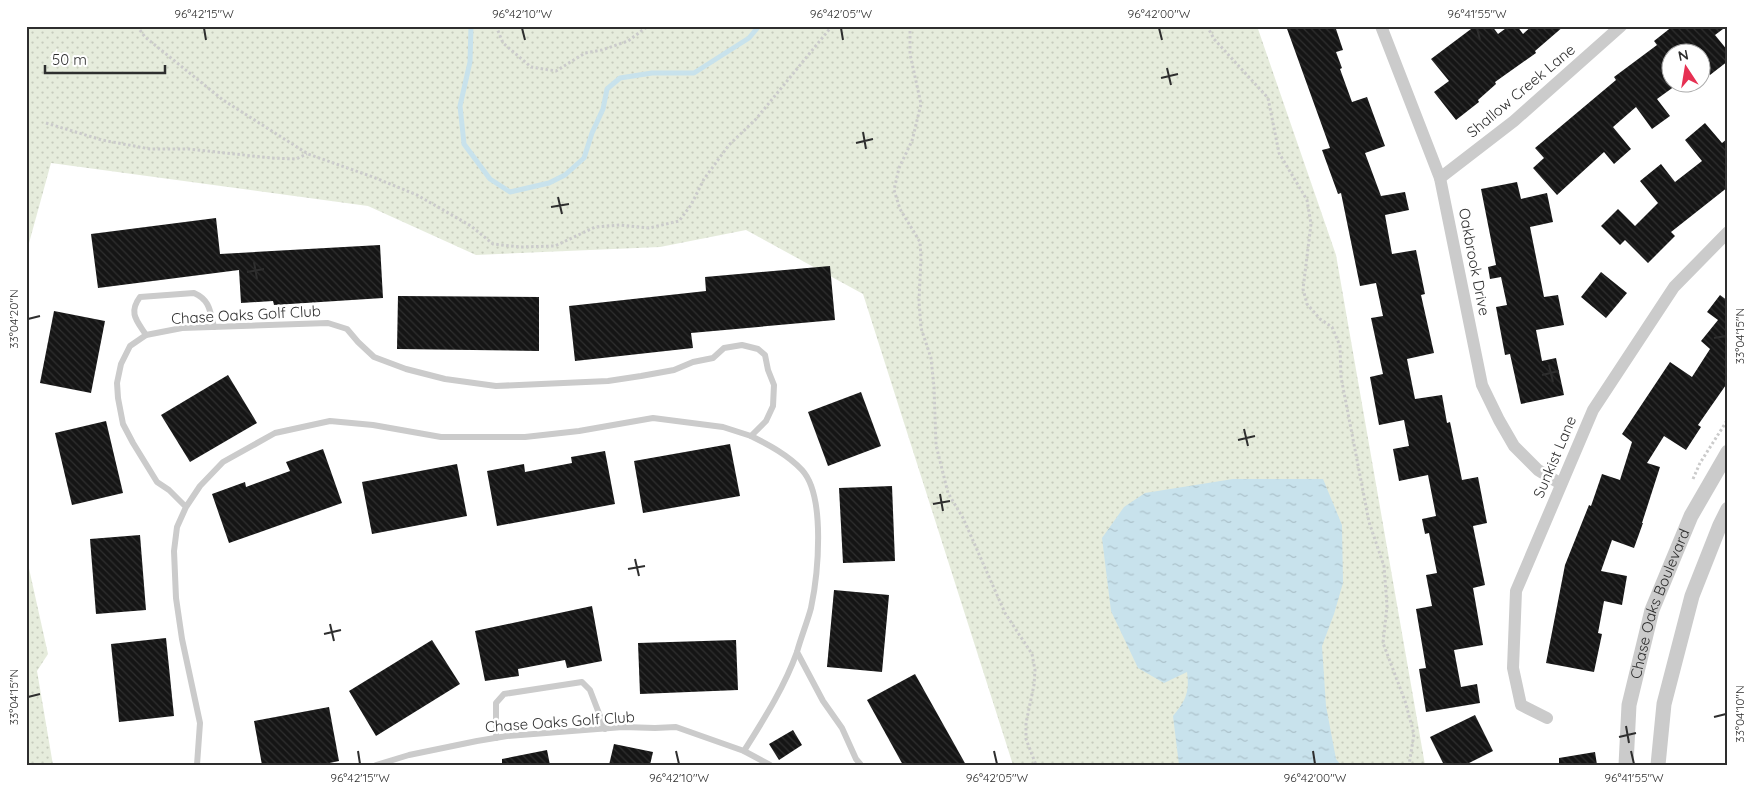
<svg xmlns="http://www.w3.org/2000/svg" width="1754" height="791" viewBox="0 0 1754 791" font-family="Quicksand,sans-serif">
	<defs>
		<pattern id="grass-dots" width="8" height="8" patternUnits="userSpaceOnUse" patternTransform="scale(1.25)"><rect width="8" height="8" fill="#e6ecdc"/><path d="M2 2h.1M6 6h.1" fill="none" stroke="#c6cbbd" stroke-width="1.8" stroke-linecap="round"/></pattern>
		<pattern id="water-ripples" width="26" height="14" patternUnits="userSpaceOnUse" patternTransform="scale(1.25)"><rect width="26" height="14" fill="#c8e2ec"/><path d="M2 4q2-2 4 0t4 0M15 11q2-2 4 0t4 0" fill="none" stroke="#acc2cb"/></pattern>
		<pattern id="building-back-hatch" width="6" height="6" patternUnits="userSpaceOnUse" patternTransform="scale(1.25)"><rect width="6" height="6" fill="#151515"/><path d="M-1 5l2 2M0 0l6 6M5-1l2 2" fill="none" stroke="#2f2f2f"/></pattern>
	</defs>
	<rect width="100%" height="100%" fill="#fff"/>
	<g fill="url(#grass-dots)">
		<polygon points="26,26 1257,26 1336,255 1425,765 1013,765 863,294 746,230 660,247 476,255 368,206 51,163 26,254"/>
		<polygon points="26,555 48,654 37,671 53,765 26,765"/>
	</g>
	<path fill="url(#water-ripples)" d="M1233 479H1323L1342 525 1343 583 1334 614 1322 646 1326 706 1336 759 1341 765H1179L1173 716C1185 701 1190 693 1187 672L1164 683 1138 668 1111 611 1102 538 1124 507 1145 493Z"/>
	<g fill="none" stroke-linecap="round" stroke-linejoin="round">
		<polyline stroke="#c8e2ec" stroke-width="5" points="471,26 470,62 460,106 464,144 490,179 510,192 549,183 565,175 584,158 592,133 603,109 607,89 620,78 652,73 694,73 749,38 759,26"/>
	</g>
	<g fill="url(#building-back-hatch)">
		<polygon points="1286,26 1335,26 1343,50 1336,52 1342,68 1340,69 1352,102 1367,97 1385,146 1365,153 1381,196 1405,192 1409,210 1385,215 1392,254 1416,250 1425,294 1421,295 1434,353 1407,359 1415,399 1442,395 1447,423 1450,422 1462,480 1478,477 1487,523 1473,526 1485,585 1473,588 1483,645 1454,650 1461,687 1477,684 1480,703 1426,712 1419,669 1426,668 1416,609 1432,606 1426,575 1437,573 1429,533 1425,534 1422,519 1436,516 1428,475 1399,481 1393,449 1409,446 1404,420 1379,425 1370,377 1383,374 1371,318 1383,316 1376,283 1360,286 1341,193 1338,194 1322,150 1330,148"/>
		<polygon points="1475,26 1492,26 1498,34 1509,26 1517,26 1523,34 1532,26 1564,26 1535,51 1536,53 1495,82 1496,84 1478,100 1479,102 1456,120 1434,92 1449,81 1431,59"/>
		<polygon points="1673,26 1727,26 1715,35 1728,51 1728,61 1710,75 1702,64 1702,52 1672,52 1672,82 1675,86 1657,99 1670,116 1652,129 1636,107 1613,127 1631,149 1614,164 1604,152 1557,195 1533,168 1544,158 1535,148 1616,80 1614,77 1657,45 1654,41"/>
		<polygon points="1705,123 1722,143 1728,138 1728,187 1671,232 1675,236 1648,263 1625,240 1620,245 1601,226 1618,209 1635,226 1658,203 1640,181 1661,164 1675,182 1702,161 1685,140"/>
		<polygon points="1517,182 1521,199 1547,193 1553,222 1530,227 1544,297 1558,295 1564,325 1536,330 1542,361 1556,358 1564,395 1521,404 1510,354 1505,355 1496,307 1507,305 1501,277 1490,279 1488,267 1496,265 1481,189"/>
		<polygon points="216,218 220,254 380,245 383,298 274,305 273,301 241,303 239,270 98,288 91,234"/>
		<polygon points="830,266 835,320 691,333 693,348 575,361 569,306 706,291 705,277"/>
		<polygon points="1601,272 1627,293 1606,318 1581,297"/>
		<polygon points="1720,295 1728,301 1728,382 1698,425 1701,427 1686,450 1664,436 1647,463 1660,467 1642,523 1643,523 1634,548 1612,540 1601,571 1627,576 1622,605 1604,601 1598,633 1602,634 1594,672 1546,663 1565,565 1589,505 1591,506 1602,474 1620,480 1632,442 1622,434 1670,362 1692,377 1710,349 1701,341 1718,320 1707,312"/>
		<polygon points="398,296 539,297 539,351 397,349"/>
		<polygon points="54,311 105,321 91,393 40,383"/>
		<polygon points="228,375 257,423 190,462 161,415"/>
		<polygon points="861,392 881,446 828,466 808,412"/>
		<polygon points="106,421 123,493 72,505 55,433"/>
		<polygon points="730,444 740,496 643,513 634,461"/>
		<polygon points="323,449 342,503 229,543 212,494 245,482 246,487 290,471 286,462"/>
		<polygon points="605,451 615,504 497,526 487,471 524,464 525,472 572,463 571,457"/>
		<polygon points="457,464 467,516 372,534 362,482"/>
		<polygon points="892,486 895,561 843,563 839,488"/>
		<polygon points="140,535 146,610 96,614 90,539"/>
		<polygon points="834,590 889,595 882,672 827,667"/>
		<polygon points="592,606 602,661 567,668 565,660 518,669 519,676 485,681 475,631"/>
		<polygon points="166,638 174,716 119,722 111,644"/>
		<polygon points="432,640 460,684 376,736 349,691"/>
		<polygon points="736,640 738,690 640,694 638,643"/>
		<polygon points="915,674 966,765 903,765 867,700"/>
		<polygon points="329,707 339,761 320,765 262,765 254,721"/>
		<polygon points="1475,715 1493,751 1465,765 1444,765 1430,737"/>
		<polygon points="793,730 802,745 779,760 769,744"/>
		<polygon points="614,744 653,752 650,765 609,765"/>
		<polygon points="547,750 550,765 502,765 502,759"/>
		<polygon points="1595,752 1597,765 1559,765 1559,758"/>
	</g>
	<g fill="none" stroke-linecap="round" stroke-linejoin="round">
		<g stroke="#cbcbcb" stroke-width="3" stroke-dasharray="2.5 2.5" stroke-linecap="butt">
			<polyline points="137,26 145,37 223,100 308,154 373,177 417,195 471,226 493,244 520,247 555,246 595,227 620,225 649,228 679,221 691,205 704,179 729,145 756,119 832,26"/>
			<polyline points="496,26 503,43 531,67 556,71 585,53 602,50 628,41 648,26"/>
			<polyline points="910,26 910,54 921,104 912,141 899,168 894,190 900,209 920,242 921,258 919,301 921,328 931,358 934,387 936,445 948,493 963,518 1005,613 1032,654 1035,670 1034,685 1026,723 1026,739 1036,765"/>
			<polyline points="1207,26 1214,39 1268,98 1279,153 1307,200 1311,224 1303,289 1307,304 1320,319 1332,327 1340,346 1341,377 1369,522 1384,566 1387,606 1383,643 1405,701 1414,734 1409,765"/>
			<polyline points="46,123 102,140 150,149 189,149 271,158 296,159 307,154"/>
			<polyline points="1693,479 1700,463 1728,419"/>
		</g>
		<g stroke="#cbcbcb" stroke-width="6">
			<path d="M146 335C137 321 128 313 140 297L194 293C210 300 210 311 214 327"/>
			<path d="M751 436C769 445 788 455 802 470 826 496 818 575 811 608 807 623 801 637 797 652L823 701 842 728 856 759 861 765"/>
			<polyline points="186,507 169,490 157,482 133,443 123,424 118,398 117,383 121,364 130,346 146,335 182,328 328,323 347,329 358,342 374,357 406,369 445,379 496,386 608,381 641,376 674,370 693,362 713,358 724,348 742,345 758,349 765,355 768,370 774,385 773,406 766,421 751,436 723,427 653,418 579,431 525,437 441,437 373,425 330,421 275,433 223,462 200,486 186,507 177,527 174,551 176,598 182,639 200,723 197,765"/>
			<polyline points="496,738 496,703 504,694 582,682 590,690 605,729"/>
			<path d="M744 751C764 719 784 688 797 652"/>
			<polyline points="376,765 409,755 477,741 507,736 623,727 655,728 676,727 744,751 770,765"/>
		</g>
		<g stroke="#cbcbcb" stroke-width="12">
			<polyline points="1381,26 1440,178 1482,385 1499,420 1514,446 1538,470 1561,484"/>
			<polyline points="1440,178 1514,121 1621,26"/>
			<polyline points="1547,718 1521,705 1513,668 1516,591 1593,410 1674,287 1728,232"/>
		</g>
		<g stroke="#cbcbcb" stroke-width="15">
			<path id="s1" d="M1626 765 1629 705 1652 610 1691 516 1728 452"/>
			<polyline points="1658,765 1664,704 1692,596 1720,525 1728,509"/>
		</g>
	</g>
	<path fill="none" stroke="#2e2e2e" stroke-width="2" d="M204 28 206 40M522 28 525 40M841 28 843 40M1159 28 1162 40M1477 28 1480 40M1167 68 1171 85M1161 78 1178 74M863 132 866 149M856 143 873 139M558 197 562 214M551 207 569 204M254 262 257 279M247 272 264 269M28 319 40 316M1714 338 1726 336M1549 365 1553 382M1542 375 1559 371M1244 429 1248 446M1238 440 1255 436M940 494 943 511M933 504 950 501M635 559 639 576M628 569 645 566M330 624 334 641M324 634 341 630M28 697 40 694M1714 717 1726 714M1626 726 1629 743M1619 737 1636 733M358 751 360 764M676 751 679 764M994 751 997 764M1313 751 1315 764M1631 751 1634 764"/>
	<g text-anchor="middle" stroke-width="5" stroke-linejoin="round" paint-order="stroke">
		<g font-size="15" fill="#2e2e2e" stroke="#fff">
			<text transform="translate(1521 91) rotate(-40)" y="5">Shallow Creek Lane</text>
			<text transform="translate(1474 262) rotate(79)" y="5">Oakbrook Drive</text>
			<text transform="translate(246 315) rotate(-3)" y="5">Chase Oaks Golf Club</text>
			<text transform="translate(1555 457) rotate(-67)" y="5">Sunkist Lane</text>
			<text dy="5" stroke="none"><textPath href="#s1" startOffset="166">Chase Oaks Boulevard</textPath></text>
			<text transform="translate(560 722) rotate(-4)" y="5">Chase Oaks Golf Club</text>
		</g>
	</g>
	<rect width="1754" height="791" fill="none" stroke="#ffffff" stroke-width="55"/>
	<g transform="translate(1686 68) rotate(348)"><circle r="24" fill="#ffffff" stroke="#ababab"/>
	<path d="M0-4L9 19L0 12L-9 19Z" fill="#e63052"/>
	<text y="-8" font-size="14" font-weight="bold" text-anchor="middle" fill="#2e2e2e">N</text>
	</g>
	<path d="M45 65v8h120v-8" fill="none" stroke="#2e2e2e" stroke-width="2.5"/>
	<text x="52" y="65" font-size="15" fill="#2e2e2e" stroke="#ffffff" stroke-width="4" paint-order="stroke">50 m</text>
	<rect x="28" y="28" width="1698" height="736" fill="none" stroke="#2e2e2e" stroke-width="2"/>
	<g font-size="12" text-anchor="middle" fill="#2e2e2e">
		<text x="204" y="18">96°42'15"W</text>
		<text x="522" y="18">96°42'10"W</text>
		<text x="841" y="18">96°42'05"W</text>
		<text x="1159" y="18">96°42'00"W</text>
		<text x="1477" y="18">96°41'55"W</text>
		<text transform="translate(14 319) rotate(-90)" y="4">33°04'20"N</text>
		<text transform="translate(1740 336) rotate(-90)" y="4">33°04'15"N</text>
		<text transform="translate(14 697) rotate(-90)" y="4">33°04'15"N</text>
		<text transform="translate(1740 714) rotate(-90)" y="4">33°04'10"N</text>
		<text x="360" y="782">96°42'15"W</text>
		<text x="679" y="782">96°42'10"W</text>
		<text x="997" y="782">96°42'05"W</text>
		<text x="1315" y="782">96°42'00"W</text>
		<text x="1634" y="782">96°41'55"W</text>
	</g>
</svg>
